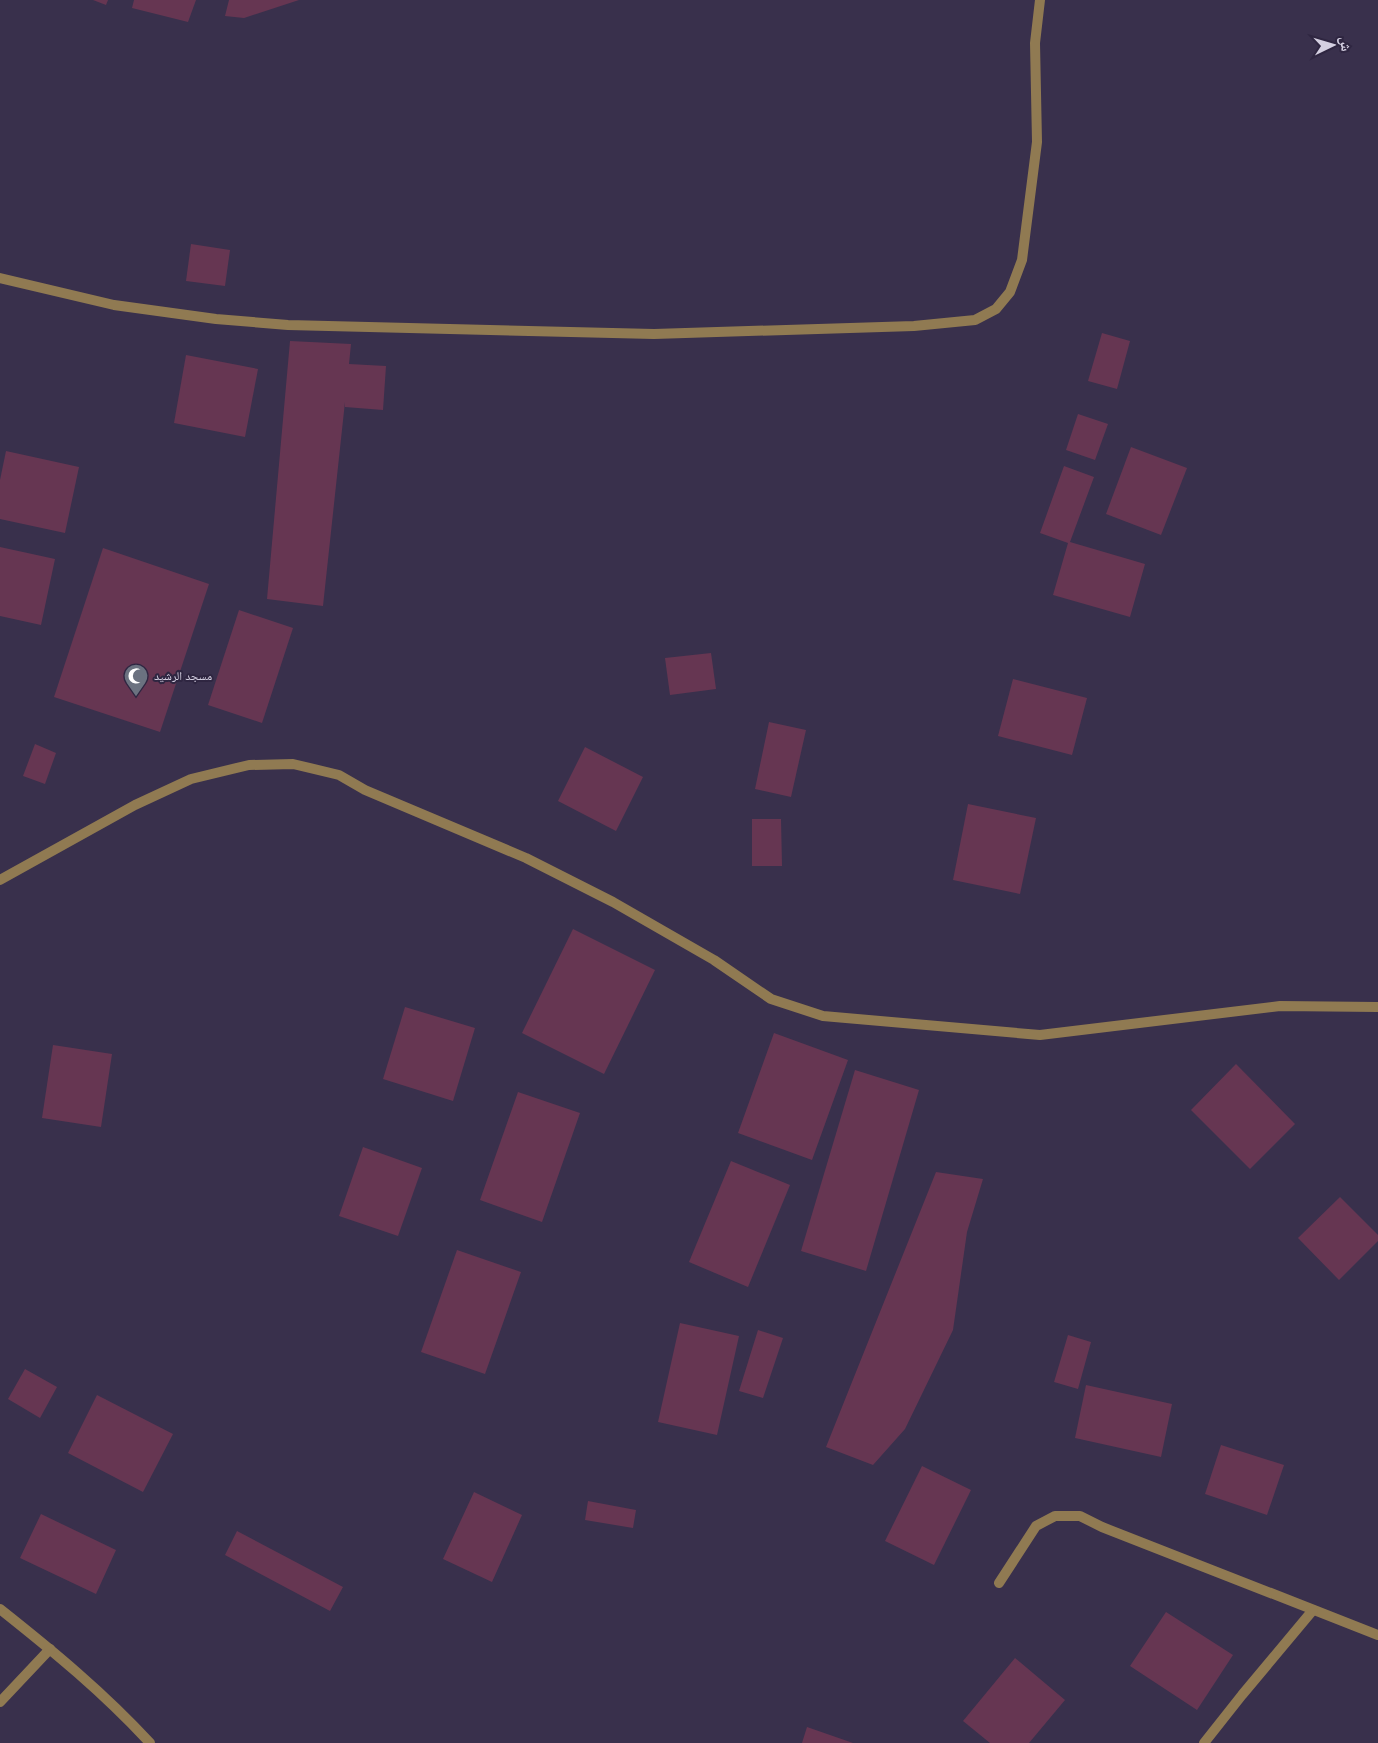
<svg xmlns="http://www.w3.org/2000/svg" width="1378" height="1743" viewBox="0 0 1378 1743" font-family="'Golos Text','Noto Naskh Arabic',sans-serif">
	<rect width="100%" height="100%" fill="#39304c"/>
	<g fill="#663652">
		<polygon points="93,0 108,0 106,5"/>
		<polygon points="134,0 196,0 188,22 132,8"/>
		<polygon points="229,0 299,0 244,18 225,16"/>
		<polygon points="191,244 230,250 225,286 186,281"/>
		<polygon points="1102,333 1130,341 1117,389 1088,381"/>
		<polygon points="290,341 351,344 349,364 386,366 383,410 345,407 345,402 323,606 267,599"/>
		<polygon points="186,355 258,369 245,437 174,423"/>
		<polygon points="1078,414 1108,424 1095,460 1066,450"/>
		<polygon points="1131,447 1187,468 1161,535 1106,514"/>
		<polygon points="6,451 79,467 65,533 0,519 0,480"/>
		<polygon points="1064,466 1094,477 1070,542 1145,564 1130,617 1053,595 1068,543 1040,533"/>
		<polygon points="0,547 55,559 41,625 0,616"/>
		<polygon points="103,548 209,584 160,732 54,697"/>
		<polygon points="239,610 293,628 262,723 208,705"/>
		<polygon points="711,653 716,689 670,695 665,658"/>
		<polygon points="1013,679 1087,698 1072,755 998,736"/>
		<polygon points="769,722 806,730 791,797 755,789"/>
		<polygon points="35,744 56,753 45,784 23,776"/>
		<polygon points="585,747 643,777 616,831 558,801"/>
		<polygon points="968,804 1036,818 1020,894 953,880"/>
		<polygon points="752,819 781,819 782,866 752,866"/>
		<polygon points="573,929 655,970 604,1074 522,1033"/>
		<polygon points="405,1007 475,1028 453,1101 383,1079"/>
		<polygon points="774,1033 848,1060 812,1160 738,1133"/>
		<polygon points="53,1045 112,1054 101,1127 42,1118"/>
		<polygon points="1236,1064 1295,1124 1250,1169 1191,1110"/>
		<polygon points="855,1070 919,1090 866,1271 801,1251"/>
		<polygon points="518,1092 580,1113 542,1222 480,1200"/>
		<polygon points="363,1147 422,1168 398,1236 339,1216"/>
		<polygon points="731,1161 790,1185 748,1287 689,1262"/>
		<polygon points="936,1172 983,1179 967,1232 953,1330 905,1429 873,1465 826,1447"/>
		<polygon points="1340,1197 1378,1235 1378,1241 1339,1280 1298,1238"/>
		<polygon points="457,1250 521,1272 485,1374 421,1352"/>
		<polygon points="680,1323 739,1336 717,1435 658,1422"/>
		<polygon points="758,1330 783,1338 763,1398 739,1391"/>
		<polygon points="1068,1335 1091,1342 1078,1389 1054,1382"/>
		<polygon points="25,1369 57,1387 40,1418 8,1399"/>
		<polygon points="1086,1385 1172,1404 1161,1457 1075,1438"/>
		<polygon points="97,1395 173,1434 143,1492 68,1453"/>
		<polygon points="1221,1445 1284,1465 1267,1515 1205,1494"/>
		<polygon points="922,1466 971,1490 934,1565 885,1541"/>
		<polygon points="474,1492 522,1515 492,1582 443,1559"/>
		<polygon points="588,1501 636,1510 633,1528 585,1520"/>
		<polygon points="41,1514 116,1550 96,1594 20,1558"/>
		<polygon points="237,1531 343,1587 330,1611 225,1555"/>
		<polygon points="1166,1612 1233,1655 1197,1710 1130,1666"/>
		<polygon points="1015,1658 1065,1700 1029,1743 990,1743 963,1721"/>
		<polygon points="807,1727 853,1743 802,1743"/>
	</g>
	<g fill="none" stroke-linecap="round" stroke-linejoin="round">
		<g stroke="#907a52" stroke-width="10">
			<polyline points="0,278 114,305 216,319 288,325 654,334 914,326 975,320 996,309 1010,292 1022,260 1037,142 1035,43 1040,0"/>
			<polyline points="0,880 135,805 191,779 249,765 293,764 339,775 365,790 526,858 613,902 714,960 771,999 823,1016 1040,1035 1280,1006 1378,1007"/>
			<polyline points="999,1583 1036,1526 1055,1516 1080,1516 1102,1527 1378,1635"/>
			<path d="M0 1609C53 1651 104 1693 150 1743"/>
			<polyline points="0,1702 50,1649"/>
			<polyline points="1204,1743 1242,1695 1313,1610"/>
		</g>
	</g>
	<defs>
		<symbol id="mosque-pin" viewBox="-11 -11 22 30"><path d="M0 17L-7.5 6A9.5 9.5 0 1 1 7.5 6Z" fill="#6b7280" stroke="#2f2641"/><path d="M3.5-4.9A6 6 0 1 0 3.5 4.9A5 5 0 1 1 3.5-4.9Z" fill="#fff"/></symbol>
	</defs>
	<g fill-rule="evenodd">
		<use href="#mosque-pin" x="122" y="662" width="28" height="38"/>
	</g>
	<g text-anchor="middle" stroke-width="4" stroke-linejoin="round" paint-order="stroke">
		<g font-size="12" fill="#d4cfe1" stroke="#2f2641" text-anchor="start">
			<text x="154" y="680">مسجد الرشيد</text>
		</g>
	</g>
	<g transform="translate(1333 45) rotate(85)" stroke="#2f2641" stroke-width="4" paint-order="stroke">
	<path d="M0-4L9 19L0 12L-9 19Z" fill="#d4cfe1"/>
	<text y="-8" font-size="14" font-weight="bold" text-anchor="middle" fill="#d4cfe1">ش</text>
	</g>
</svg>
